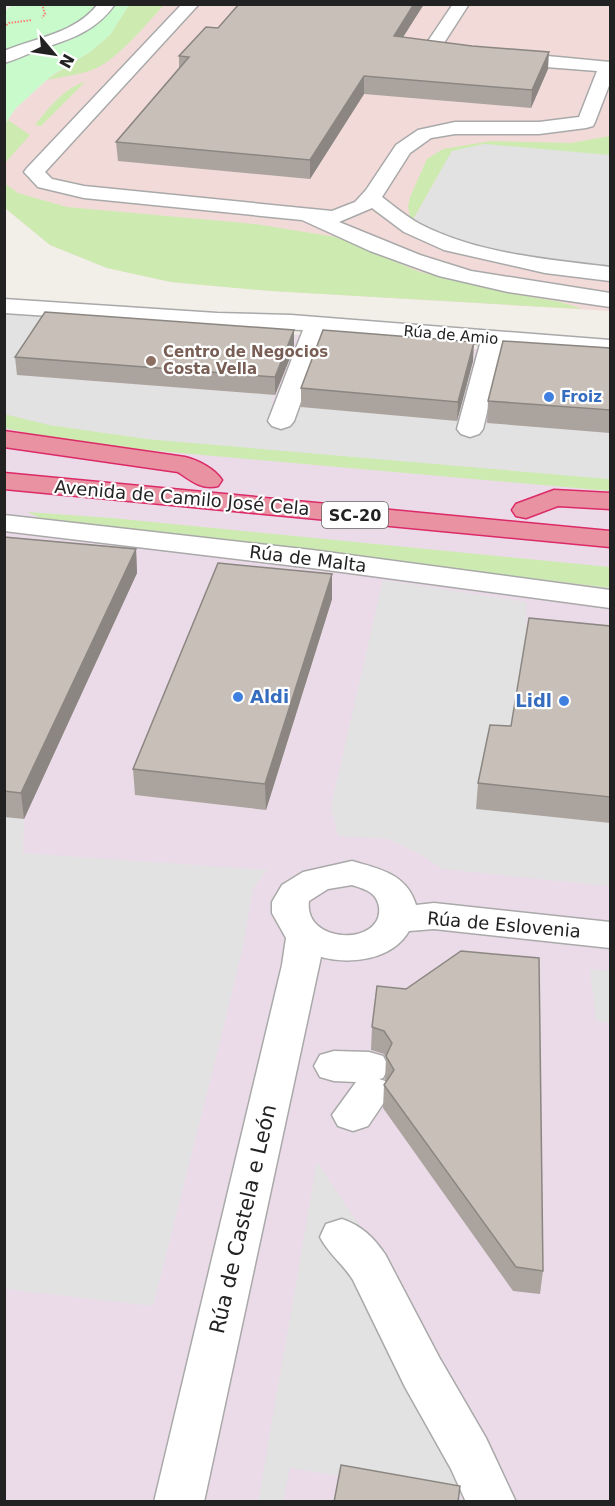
<svg xmlns="http://www.w3.org/2000/svg" width="615" height="1506" viewBox="0 0 615 1506" font-family="'DejaVu Sans',sans-serif">
	<rect width="100%" height="100%" fill="#f2efe9"/>
	<polygon fill="#f2dad9" points="129,5 610,5 610,311 271,291 171,282 107,268 50,245 5,208 5,124 16,108 51,76 122,17"/>
	<polygon fill="#ebdbe8" points="21,313 610,359 610,1501 5,1501 4,335"/>
	<g fill="#cdebb0">
		<path d="M129 5H164C145 25 118 60 92 70 78 75 61 77 46 80L90 52 110 35Z"/>
		<path d="M85 82 41 126 35 125C47 110 66 86 85 82Z"/>
		<polygon points="8,120 30,135 5,163 5,124"/>
		<polygon points="610,136 610,155 452,151 411,223 408,207 410,197 427,159 443,149 491,141 571,143"/>
		<polygon points="4,183 18,193 67,207 255,224 336,237 420,272 498,291 560,302 583,309 271,291 171,282 107,268 50,245 5,208"/>
		<polygon points="4,414 50,425 148,439 610,479 610,491 136,449 46,437 5,428"/>
		<polygon points="27,512 112,518 610,567 610,588 41,518"/>
	</g>
	<polygon fill="#c8facc" points="13,5 129,5 110,35 90,52 51,76 16,108 5,124 5,11"/>
	<g fill="#e2e2e2">
		<polygon points="484,144 610,155 610,270 535,261 483,250 419,226 413,220 452,151"/>
		<polygon points="4,312 296,335 291,348 18,375 263,394 273,395 271,404 610,433 610,479 148,439 50,425 5,414"/>
		<polygon points="383,580 526,602 527,643 610,823 610,886 442,869 420,854 388,839 338,836 331,806"/>
		<polygon points="5,817 24,819 23,853 267,870 253,889 244,942 218,1050 153,1306 5,1289"/>
		<polygon points="590,969 610,971 610,1023 596,1021"/>
		<polygon points="317,1162 361,1228 486,1501 290,1468 283,1501 258,1502"/>
	</g>
	<g fill="none" stroke-linecap="round" stroke-linejoin="round">
		<defs>
			<g id="minor">
				<path d="M98 4H115C95 33 67 40 35 51 25 55 15 60 4 63V51C37 37 75 34 98 4Z"/>
				<path d="M182 4H199L45 172 52 179 84 186 332 211 355 202 366 190 396 145 418 130 455 122H539L579 117 597 71 471 61 425 54 422 50 453 4H469L442 46 610 62V83L595 122 593 126 586 128 539 134H455L431 138 410 153 382 197C394 206 407 217 420 224 478 254 547 259 610 267V281L545 273 444 250 404 232 372 208 339 222 420 255 471 271 610 293V307L508 292 439 276 370 251 302 220 84 198 38 187 24 172 27 168Z"/>
				<polygon points="4,299 217,313 291,315 610,340 610,354 503,346 483,429 479,434 470,437 461,434 457,429 480,344 326,332 294,421 290,426 281,429 272,426 268,421 303,330 217,327 4,313"/>
				<polygon points="4,515 312,550 610,590 610,608 312,568 4,531"/>
				<path d="M352 861C380 869 407 874 416 905L434 903 610 922V948L434 929 409 931C392 960 351 965 321 957L204 1502H154L282 965 286 938 272 913V902L282 885 303 872ZM352 885C364 889 377 892 379 907 384 946 303 945 309 901L328 889Z"/>
				<polygon points="334,1051 369,1052 383,1056 389,1067 383,1078 379,1079 385,1081 391,1092 368,1126 353,1131 338,1126 332,1115 356,1082 334,1081 320,1077 314,1066 320,1055"/>
				<path d="M342 1219C362 1226 373 1237 385 1254L439 1357 486 1438 516 1502H466L451 1469 405 1387 353 1280C343 1264 328 1253 320 1237L326 1224Z"/>
			</g>
			<g id="highway">
				<path d="M4 431 185 457C198 460 215 469 222 480L218 486C202 490 191 481 178 472L4 447Z"/>
				<polygon points="4,473 610,531 610,547 4,489"/>
				<polygon points="554,490 610,493 610,509 558,506 526,518 516,516 512,510 516,504"/>
			</g>
		</defs>
		<use href="#minor" stroke="#a9a9a9" stroke-width="3"/>
		<use href="#highway" stroke="#dc2a67" stroke-width="3"/>
		<g stroke="#fa8072" stroke-width="2" stroke-dasharray="1.5 1.5" stroke-linecap="butt">
			<polyline points="42,4 45,14 42,18"/>
			<polyline points="4,27 9,23 32,20"/>
		</g>
		<use href="#minor" fill="#fff" fill-rule="evenodd"/>
		<use href="#highway" fill="#e892a2" fill-rule="evenodd"/>
	</g>
	<g fill="#aba49e">
		<polygon points="239,4 424,4 403,37 548,69 531,108 364,94 310,179 118,161 116,142 179,68 179,56 218,28"/>
		<polygon points="294,348 275,395 17,375 15,357"/>
		<polygon points="610,348 610,433 487,423 488,401"/>
		<polygon points="473,361 457,421 301,407 301,388"/>
		<polygon points="4,537 136,549 137,573 24,819 4,817"/>
		<polygon points="332,599 266,810 135,795 133,769"/>
		<polygon points="610,626 610,823 476,809 478,783 511,726"/>
		<polygon points="377,986 543,1271 540,1294 513,1291 383,1108 384,1085 386,1081 385,1079 386,1058 384,1054 371,1050 372,1027"/>
	</g>
	<g fill="#8b8681">
		<polygon points="414,4 424,4 393,53 394,36"/>
		<polygon points="549,52 548,69 531,108 532,90"/>
		<polygon points="364,76 364,94 310,179 310,160"/>
		<polygon points="294,330 294,348 275,395 275,377"/>
		<polygon points="474,342 473,361 457,421 458,402"/>
		<polygon points="136,549 137,573 24,819 21,793"/>
		<polygon points="332,574 332,599 266,810 265,784"/>
	</g>
	<g fill="#c7bfb8" stroke="#8b8681" stroke-width="1.5">
		<polygon points="239,4 414,4 394,36 472,46 549,52 532,90 364,76 310,160 116,142 189,57 179,56 206,27 218,28"/>
		<polygon points="45,312 294,330 275,377 15,357"/>
		<polygon points="323,330 474,342 458,402 301,388"/>
		<polygon points="503,341 610,348 610,410 488,401"/>
		<polygon points="4,537 136,549 21,793 4,791"/>
		<polygon points="218,563 332,574 265,784 133,769"/>
		<polygon points="529,618 610,626 610,797 478,783 490,725 511,726"/>
		<polygon points="461,951 539,958 543,1271 516,1267 384,1085 394,1070 386,1056 392,1043 384,1031 372,1027 377,986 406,989"/>
		<polygon points="341,1465 460,1486 458,1502 334,1502"/>
	</g>
	<circle fill="#8d6e63" stroke="#fff" stroke-width="2" cx="151" cy="361" r="6"/>
	<g fill="#3f7fe0" stroke="#fff" stroke-width="2">
		<circle cx="549" cy="397" r="6"/>
		<circle cx="238" cy="697" r="6"/>
		<circle cx="564" cy="701" r="6"/>
	</g>
	<g text-anchor="middle" stroke-width="4.5" stroke-linejoin="round" paint-order="stroke">
		<g font-size="15" fill="#222" stroke="#fff">
			<text transform="translate(451 335) rotate(5)" y="5">Rúa de Amio</text>
		</g>
		<g font-size="15" font-weight="bold" fill="#785e54" stroke="#fff" text-anchor="start">
			<text x="163" y="357">Centro de Negocios<tspan x="163" dy="17">Costa Vella</tspan></text>
		</g>
		<g font-size="15" font-weight="bold" fill="#366cbe" stroke="#fff" text-anchor="start">
			<text x="561" y="402">Froiz</text>
		</g>
		<rect fill="#fff" stroke="#646464" stroke-width="1.5" x="322" y="502" width="66" height="26" rx="4.5"/>
		<g font-size="16" font-weight="bold" fill="#222">
			<text x="355" y="521">SC-20</text>
		</g>
		<g font-size="18" fill="#222" stroke="#fff">
			<text transform="translate(182 498) rotate(5)" y="6">Avenida de Camilo José Cela</text>
			<text transform="translate(308 559) rotate(7)" y="6">Rúa de Malta</text>
			<text transform="translate(504 925) rotate(5)" y="6">Rúa de Eslovenia</text>
		</g>
		<g font-size="18" font-weight="bold" fill="#366cbe" stroke="#fff" text-anchor="start">
			<text x="250" y="703">Aldi</text>
			<text x="552" y="707" text-anchor="end">Lidl</text>
		</g>
		<g font-size="21" fill="#222" stroke="#fff">
			<text transform="translate(243 1219) rotate(-77)" y="7">Rúa de Castela e León</text>
		</g>
	</g>
	<rect width="615" height="1506" fill="none" stroke="#222222" stroke-width="12"/>
	<g transform="translate(54 54) rotate(119)" stroke="#ffffff" stroke-width="4.5" paint-order="stroke">
	<path d="M0-4.5L10 22L0 15L-10 22Z" fill="#222222"/>
	<text y="-9" font-size="16" font-weight="bold" text-anchor="middle" fill="#222222">N</text>
	</g>
</svg>
